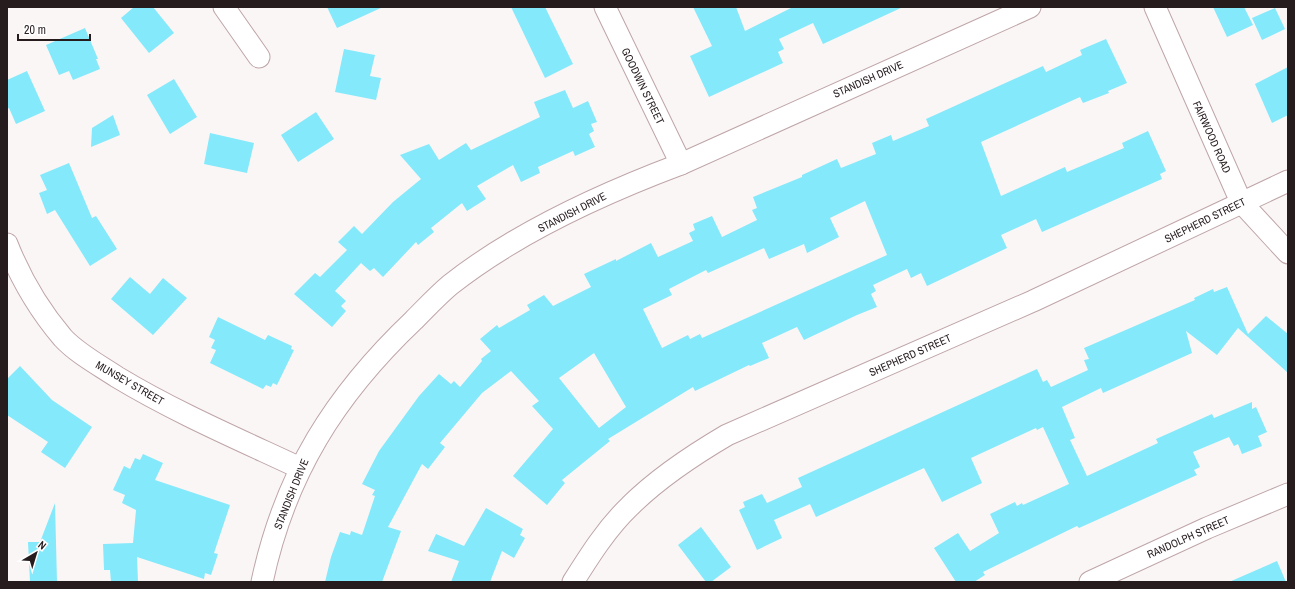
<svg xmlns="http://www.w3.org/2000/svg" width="1295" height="589" viewBox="0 0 1295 589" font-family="'Archivo Narrow',sans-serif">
	<rect width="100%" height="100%" fill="#fbf6f6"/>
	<g fill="#84e9fa" fill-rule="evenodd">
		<polygon points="134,7 153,7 174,33 149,53 121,18"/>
		<polygon points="327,7 383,7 337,28"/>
		<polygon points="511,7 545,7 573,64 545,78"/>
		<polygon points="693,7 736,7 745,31 793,7 903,7 823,44 813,23 779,39 784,49 778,52 783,63 709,97 690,56 712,46"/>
		<polygon points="1213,7 1244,7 1253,25 1227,37"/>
		<polygon points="1275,8 1285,29 1262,40 1252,18"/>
		<polygon points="85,28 98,59 96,59 100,69 73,80 69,71 59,75 46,45"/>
		<path d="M1106 39 1127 83 1108 91 1109 93 1083 103 1080 97 981 142 1001 196 1065 167 1067 172 1124 148 1122 143 1148 131 1166 171 1160 174 1162 179 1042 232 1036 219 1001 235 1007 248 927 286 921 273 911 278 907 269 873 285 876 291 871 294 877 307 857 315 804 340 797 327 762 343 769 358 750 366 749 365 695 391 693 387 608 439 610 441 562 480 565 483 547 505 513 476 553 429 532 406 539 401 511 371 482 393 440 443 445 447 428 469 422 464 388 527 401 531 382 582H325L331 557 340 532 350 535 351 531 362 535 375 496 372 495 375 490 362 484 379 451 419 396 439 374 451 384 454 381 460 387 482 361 481 359 491 351 480 339 497 325 499 328 530 310 527 305 544 295 553 306 591 287 584 274 616 259V261L651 243 658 257 693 241 689 233 695 230 693 224 712 216 722 237 757 220 752 210 757 208 753 197 802 177V175L837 159 841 168 876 154 872 143 891 135 893 141 929 126 926 119 1043 66 1046 72 1082 55 1080 50ZM865 201 887 255 702 338 700 334 690 339 688 335 662 348 643 309 672 295 669 289 706 270 708 273 764 248 769 259 804 244 807 253 839 237 830 218ZM594 353 626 407 599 428 559 378Z"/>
		<polygon points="344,49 375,55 370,76 381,78 376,100 335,92"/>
		<polygon points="1288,67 1288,115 1272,123 1255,84"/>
		<polygon points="27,71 45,111 16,124 9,108 7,109 7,80"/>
		<polygon points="174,79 197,117 170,134 147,95"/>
		<polygon points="565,90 573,108 588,101 597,122 591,124 594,131 589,134 595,147 575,156 573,151 538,167 540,173 521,182 513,165 477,186 486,199 467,211 462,203 431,228 434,232 418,245 416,242 383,277 374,268 370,271 361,263 335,291 346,301 341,306 346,311 332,327 294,294 315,273 320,277 347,250 338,242 354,226 362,234 393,202 421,179 400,155 429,144 439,160 466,143 471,150 540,117 534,102"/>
		<polygon points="316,112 334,139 298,162 281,135"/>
		<polygon points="113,115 120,135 91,147 92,128"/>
		<polygon points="210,133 254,143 247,173 204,164"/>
		<polygon points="69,163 92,218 96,216 117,249 90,266 55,210 47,214 39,193 47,190 40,175"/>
		<polygon points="130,277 150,294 163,278 187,298 153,335 111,299"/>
		<polygon points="1227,287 1248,334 1266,316 1288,334 1288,373 1238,328 1217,355 1186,331 1192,353 1103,393 1101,388 1062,407 1075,438 1070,440 1087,476 1158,443 1156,439 1212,414 1214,418 1252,402 1252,409 1256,407 1267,432 1258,436 1262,446 1242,454 1238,444 1234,446 1229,437 1193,452 1200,467 1194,470 1197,475 1079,528 1077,526 983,572 985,575 974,582 956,582 934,548 958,533 970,551 999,533 990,514 1015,502 1017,506 1022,503 1023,505 1069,484 1043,427 1037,430 1036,428 971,458 982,483 942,502 924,468 816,517 810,504 774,520 782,538 757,550 739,510 745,507 743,502 762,494 767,503 802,487 798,478 1037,369 1043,382 1047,380 1051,387 1088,370 1084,360 1089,359 1084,348 1195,300 1194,298 1213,289 1214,292"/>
		<polygon points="218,317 265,340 268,335 292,346 291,349 294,350 277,385 273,383 271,387 266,385 263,389 210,363 216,350 211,348 215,340 209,337"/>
		<polygon points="20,366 52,400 92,427 65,468 41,452 48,442 7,415 7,379"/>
		<polygon points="143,454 163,463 155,480 230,505 214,553 218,554 211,575 205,573 204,579 137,557 138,582 111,582 110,570 104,570 103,544 133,543 136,510 122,503 125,495 113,490 124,466 130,469 135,458 140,460"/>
		<polygon points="55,503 57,582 30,582 28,542 40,542"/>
		<polygon points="486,508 523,529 520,535 525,538 514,558 502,551 490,582 451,582 459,561 428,551 436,534 464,546"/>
		<polygon points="701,527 731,567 711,582 706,582 678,545"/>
		<polygon points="1277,561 1286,582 1229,582"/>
	</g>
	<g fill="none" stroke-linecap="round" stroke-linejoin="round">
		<defs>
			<g id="street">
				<polyline points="224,7 259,57"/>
				<polyline points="605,7 681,164"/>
				<polyline points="1155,7 1241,202 1288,253"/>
				<path d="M7 244C20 277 40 311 63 338 78 354 99 365 117 377 175 412 238 439 300 468"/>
				<path d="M262 582C285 474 335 395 414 320 426 308 437 296 450 285 517 232 601 194 681 164L1030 7"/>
				<path d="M573 582C590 555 607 528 630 506 658 478 693 455 727 435L1033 301 1288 181"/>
				<polyline points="1090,582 1207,528 1288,494"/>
			</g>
		</defs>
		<use href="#street" stroke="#bea5a8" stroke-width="23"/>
		<use href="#street" stroke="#fff" stroke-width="21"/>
	</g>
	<g text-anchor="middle" stroke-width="3.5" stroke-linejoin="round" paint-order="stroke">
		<g font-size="11" fill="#261c1e" stroke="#fff">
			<text transform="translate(868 79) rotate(-24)" y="4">STANDISH DRIVE</text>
			<text transform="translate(643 86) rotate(64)" y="4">GOODWIN STREET</text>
			<text transform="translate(1212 137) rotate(66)" y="4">FAIRWOOD ROAD</text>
			<text transform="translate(572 212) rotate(-27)" y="4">STANDISH DRIVE</text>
			<text transform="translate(1205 220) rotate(-26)" y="4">SHEPHERD STREET</text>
			<text transform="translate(910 355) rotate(-24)" y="4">SHEPHERD STREET</text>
			<text transform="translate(130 383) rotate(30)" y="4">MUNSEY STREET</text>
			<text transform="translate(291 494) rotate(-68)" y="4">STANDISH DRIVE</text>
			<text transform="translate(1188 537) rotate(-24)" y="4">RANDOLPH STREET</text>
		</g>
	</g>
	<rect width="1295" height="589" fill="none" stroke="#261c1e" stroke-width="16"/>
	<g transform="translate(36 553) rotate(38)" stroke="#ffffff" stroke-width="3" paint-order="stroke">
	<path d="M0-3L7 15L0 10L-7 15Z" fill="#261c1e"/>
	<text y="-6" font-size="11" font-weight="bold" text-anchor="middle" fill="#261c1e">N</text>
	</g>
	<path d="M18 34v6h72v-6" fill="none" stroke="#261c1e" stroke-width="2"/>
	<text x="24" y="34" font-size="12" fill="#261c1e" stroke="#ffffff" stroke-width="3" paint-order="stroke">20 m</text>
</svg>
